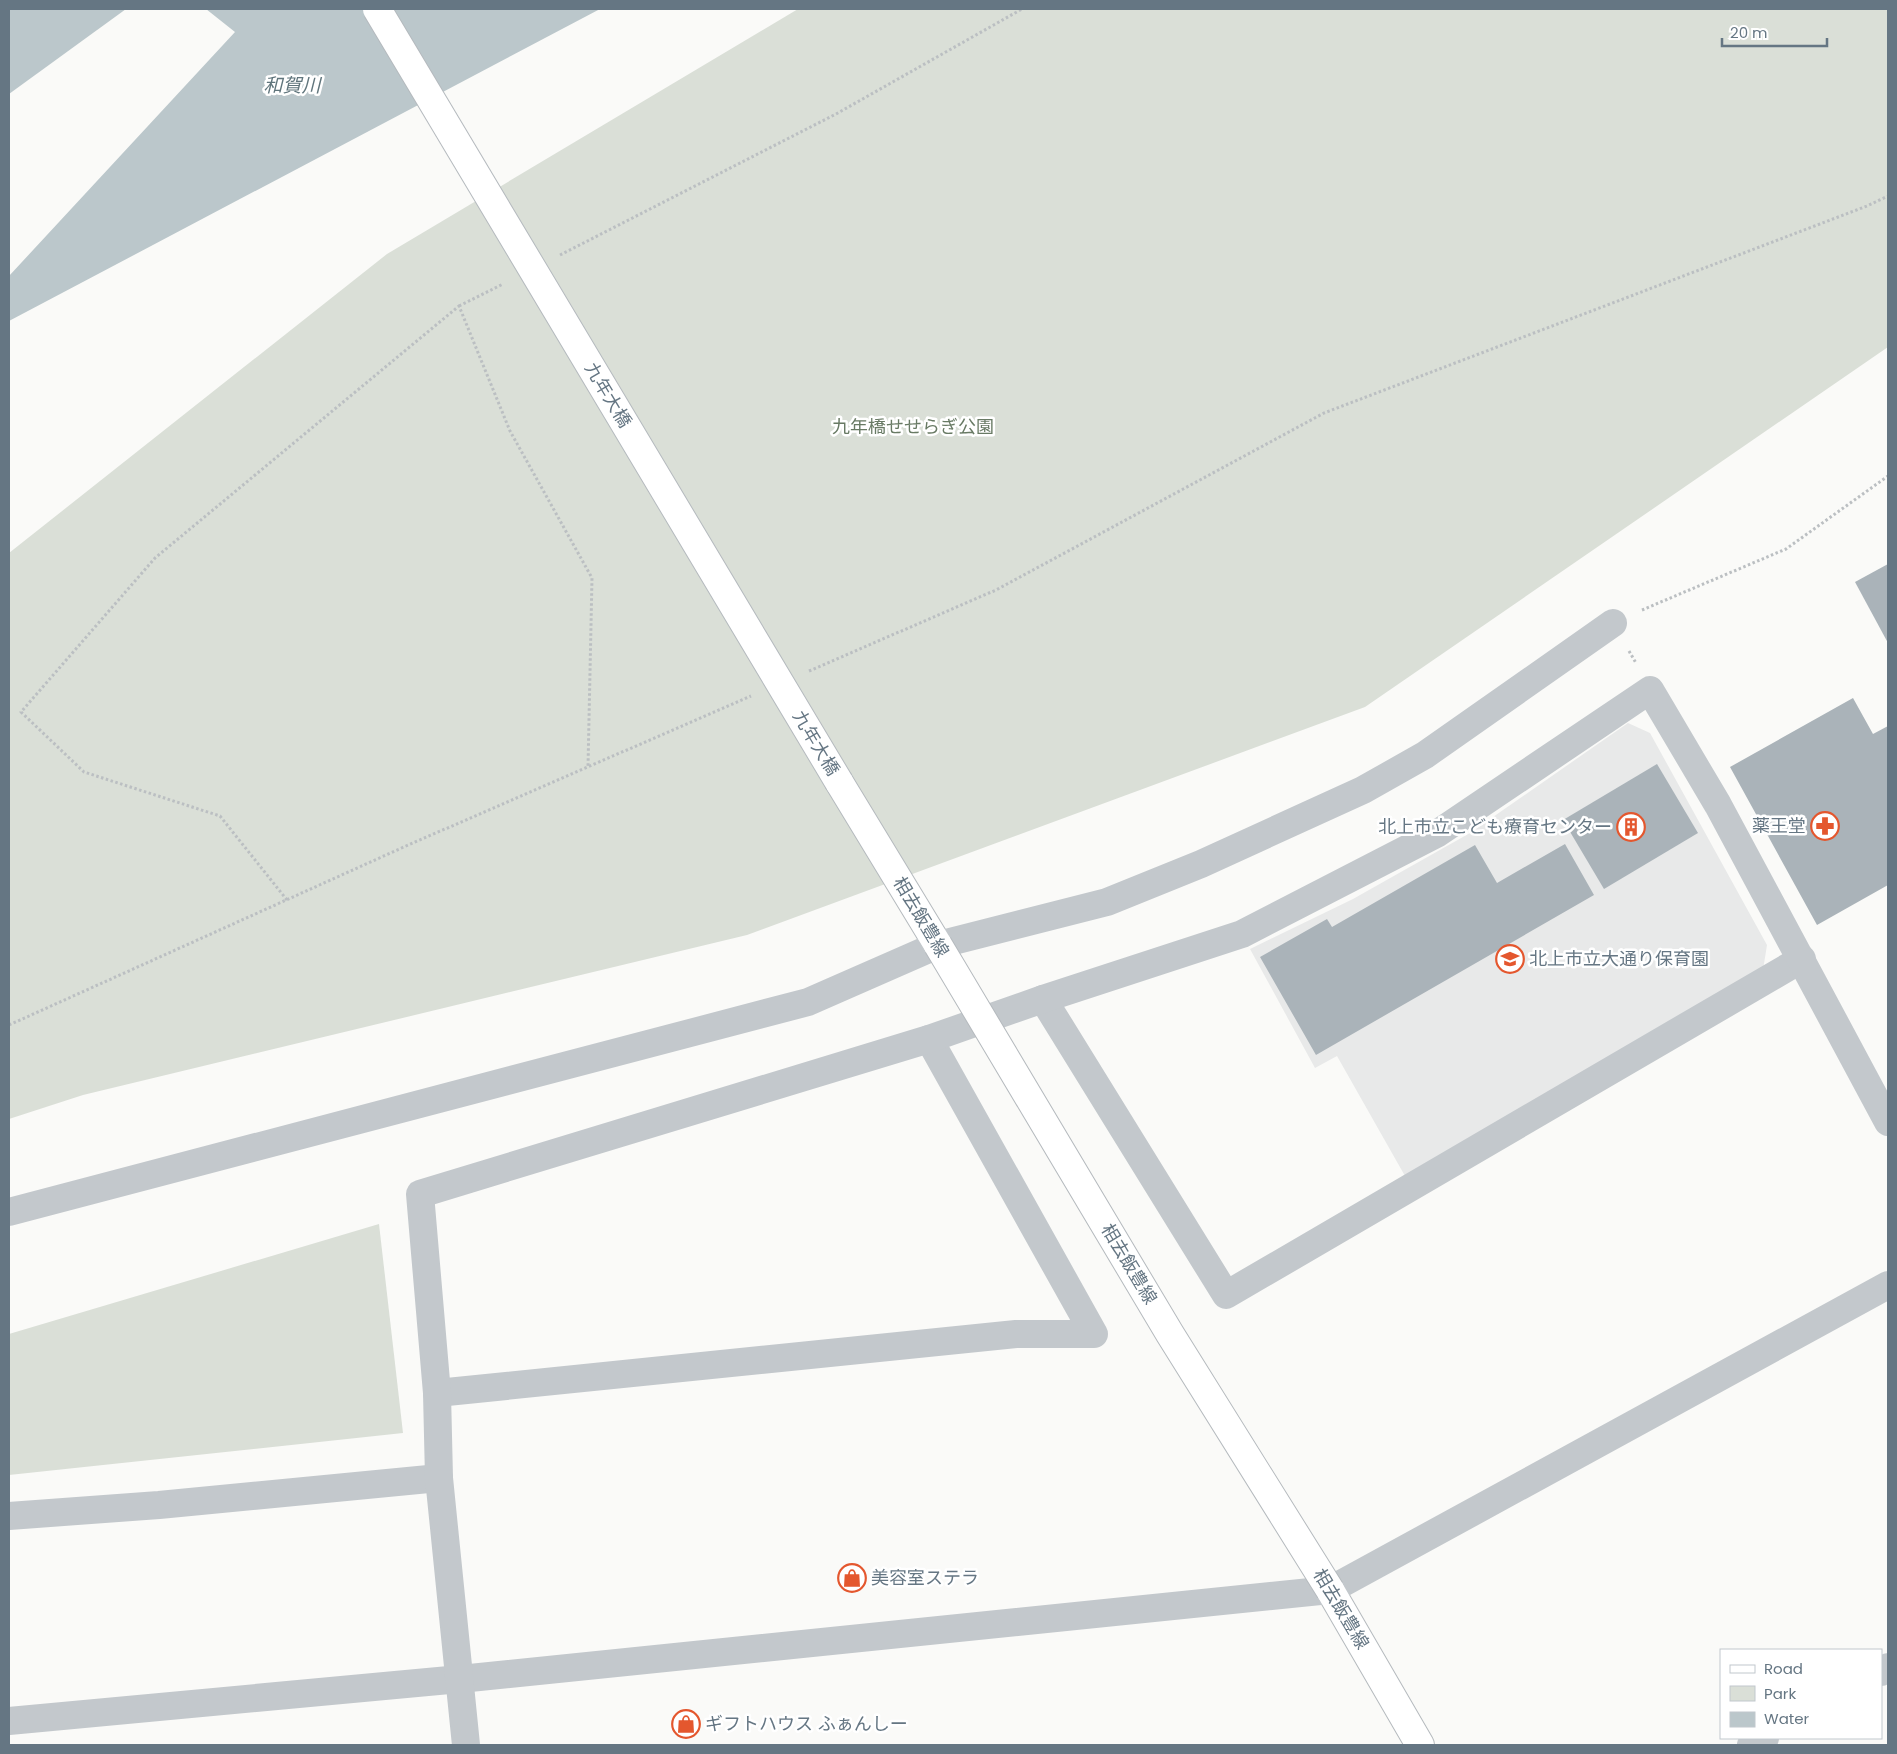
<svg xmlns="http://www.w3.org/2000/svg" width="1897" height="1754" viewBox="0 0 1897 1754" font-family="Poppins,'Noto Sans JP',sans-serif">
	<rect width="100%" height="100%" fill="#fafaf8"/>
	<polygon fill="#e8e9e9" points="1628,723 1650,733 1767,945 1763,970 1405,1176 1337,1056 1315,1068 1250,949 1353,899 1470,833"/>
	<g fill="#dadfd7">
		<polygon points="798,9 1888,9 1888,347 1365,707 747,935 83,1095 9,1119 9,553 387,254"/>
		<polygon points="379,1224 403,1433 9,1475 9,1334"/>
	</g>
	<g fill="#bbc7cb">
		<polygon points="9,9 126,9 9,94"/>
		<polygon points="206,9 600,9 9,321 9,276 235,32"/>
	</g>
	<g fill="#aab3b9">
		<polygon points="1888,564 1888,643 1855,582"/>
		<polygon points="1853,698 1873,734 1888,726 1888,885 1817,925 1730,767"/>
		<polygon points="1657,764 1698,833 1604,889 1563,820"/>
		<polygon points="1565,844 1594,895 1316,1055 1260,957 1327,919 1332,927 1475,845 1497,883"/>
	</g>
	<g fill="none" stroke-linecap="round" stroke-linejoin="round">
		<defs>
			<g id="major">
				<polyline points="839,782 938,945"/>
				<polyline points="1330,1590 1420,1745"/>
			</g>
		</defs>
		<use href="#major" stroke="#b5babe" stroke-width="30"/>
		<g stroke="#bbbfc2" stroke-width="3" stroke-dasharray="2.5 2.5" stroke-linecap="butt">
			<polyline points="560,255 836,114 1022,9"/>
			<polyline points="459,306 503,284"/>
			<polyline points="1642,610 1786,549 1888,476"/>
			<polyline points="1629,651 1636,663"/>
			<polyline points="809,671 996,590 1324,413 1867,206 1888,196"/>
			<polyline points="287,900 220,816 84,772 21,712 155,558 459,306 510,431 592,578 588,767"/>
			<polyline points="9,1025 406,846 751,696"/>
		</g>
		<g stroke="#c3c8cc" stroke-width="28">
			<polyline points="1043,999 1226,1295 1802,959"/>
			<polyline points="9,1212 808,1002 938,945 1107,902 1201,864 1363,790 1425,755 1613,623"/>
			<polyline points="437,1393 1016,1334 1094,1334 929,1039"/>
			<polyline points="9,1516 159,1505 439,1478"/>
			<polyline points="1881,1672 1888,1667"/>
			<polyline points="9,1721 460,1679 1330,1590 1888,1285"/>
			<polyline points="466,1745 439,1478 437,1393 420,1194 929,1039 1043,999 1242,934 1438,833 1650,690 1718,805 1888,1122"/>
			<polyline points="1751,1745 1765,1738"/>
		</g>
		<use href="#major" stroke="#fff" stroke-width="28"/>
		<defs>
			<g id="major-bridge">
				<polyline points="377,9 839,782"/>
				<polyline points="938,945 1170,1334 1330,1590"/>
			</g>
		</defs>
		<use href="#major-bridge" stroke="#b5babe" stroke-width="30" stroke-linecap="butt"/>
		<use href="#major-bridge" stroke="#fff" stroke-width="28"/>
	</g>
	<defs>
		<symbol id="pharmacy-ring" viewBox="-11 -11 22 22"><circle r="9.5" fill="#fff" stroke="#e4572e" stroke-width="1.5"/><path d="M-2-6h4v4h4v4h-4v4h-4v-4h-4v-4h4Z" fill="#e4572e"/></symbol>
		<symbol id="building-ring" viewBox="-11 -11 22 22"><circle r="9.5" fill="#fff" stroke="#e4572e" stroke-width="1.5"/><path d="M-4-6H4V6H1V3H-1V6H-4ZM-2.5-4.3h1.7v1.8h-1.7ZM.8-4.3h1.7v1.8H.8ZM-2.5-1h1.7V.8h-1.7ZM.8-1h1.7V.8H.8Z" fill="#e4572e"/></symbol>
		<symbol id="school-ring" viewBox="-11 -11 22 22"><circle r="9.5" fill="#fff" stroke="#e4572e" stroke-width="1.5"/><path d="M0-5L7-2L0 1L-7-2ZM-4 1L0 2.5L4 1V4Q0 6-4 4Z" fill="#e4572e"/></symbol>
		<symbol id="shop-ring" viewBox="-11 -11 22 22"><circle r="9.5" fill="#fff" stroke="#e4572e" stroke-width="1.5"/><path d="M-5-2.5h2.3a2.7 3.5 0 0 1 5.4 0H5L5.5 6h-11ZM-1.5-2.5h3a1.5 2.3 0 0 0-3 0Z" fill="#e4572e"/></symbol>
	</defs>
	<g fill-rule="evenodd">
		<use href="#pharmacy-ring" x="1809" y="810" width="32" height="32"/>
		<use href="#building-ring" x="1615" y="811" width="32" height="32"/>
		<use href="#school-ring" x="1494" y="943" width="32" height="32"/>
		<use href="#shop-ring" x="836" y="1562" width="32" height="32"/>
		<use href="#shop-ring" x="670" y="1708" width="32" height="32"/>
	</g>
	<g text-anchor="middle" stroke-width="5" stroke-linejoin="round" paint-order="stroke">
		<g font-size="18" fill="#657683" stroke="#fff">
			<text transform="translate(608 395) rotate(59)" y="6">九年大橋</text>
			<text transform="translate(816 743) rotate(59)" y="6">九年大橋</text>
			<text transform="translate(921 917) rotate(59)" y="6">相去飯豊線</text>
			<text transform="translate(1129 1264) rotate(59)" y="6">相去飯豊線</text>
			<text transform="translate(1341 1609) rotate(59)" y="6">相去飯豊線</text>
		</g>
		<g font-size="18" fill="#687a64" stroke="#fff">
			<text x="913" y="433">九年橋せせらぎ公園</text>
		</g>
		<g font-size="18" fill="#657683" stroke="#fff" text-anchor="start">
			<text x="1806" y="832" text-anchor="end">薬王堂</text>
			<text x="1612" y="833" text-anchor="end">北上市立こども療育センター</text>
			<text x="1529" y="965">北上市立大通り保育園</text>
			<text x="871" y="1584">美容室ステラ</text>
			<text x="705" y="1730">ギフトハウス ふぁんしー</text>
		</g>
		<g font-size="19" font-style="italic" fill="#60757c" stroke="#fff">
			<text x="292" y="92">和賀川</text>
		</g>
	</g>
	<rect width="1897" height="1754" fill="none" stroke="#657683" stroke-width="20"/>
	<rect x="1720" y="1649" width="162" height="90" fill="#ffffff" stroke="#c1c8cd"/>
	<rect x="1730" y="1665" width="25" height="8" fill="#ffffff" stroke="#c1c8cd"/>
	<text x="1764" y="1674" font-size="15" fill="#657683">Road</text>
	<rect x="1730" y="1686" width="25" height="15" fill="#dadfd7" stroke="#c1c8cd"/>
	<text x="1764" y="1699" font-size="15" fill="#657683">Park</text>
	<rect x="1730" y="1712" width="25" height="15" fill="#bbc7cb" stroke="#c1c8cd"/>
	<text x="1764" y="1724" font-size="15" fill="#657683">Water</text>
	<path d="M1722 38v8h105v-8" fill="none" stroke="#657683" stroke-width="2.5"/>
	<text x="1730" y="38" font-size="15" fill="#657683" stroke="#ffffff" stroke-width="4" paint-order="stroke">20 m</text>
</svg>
